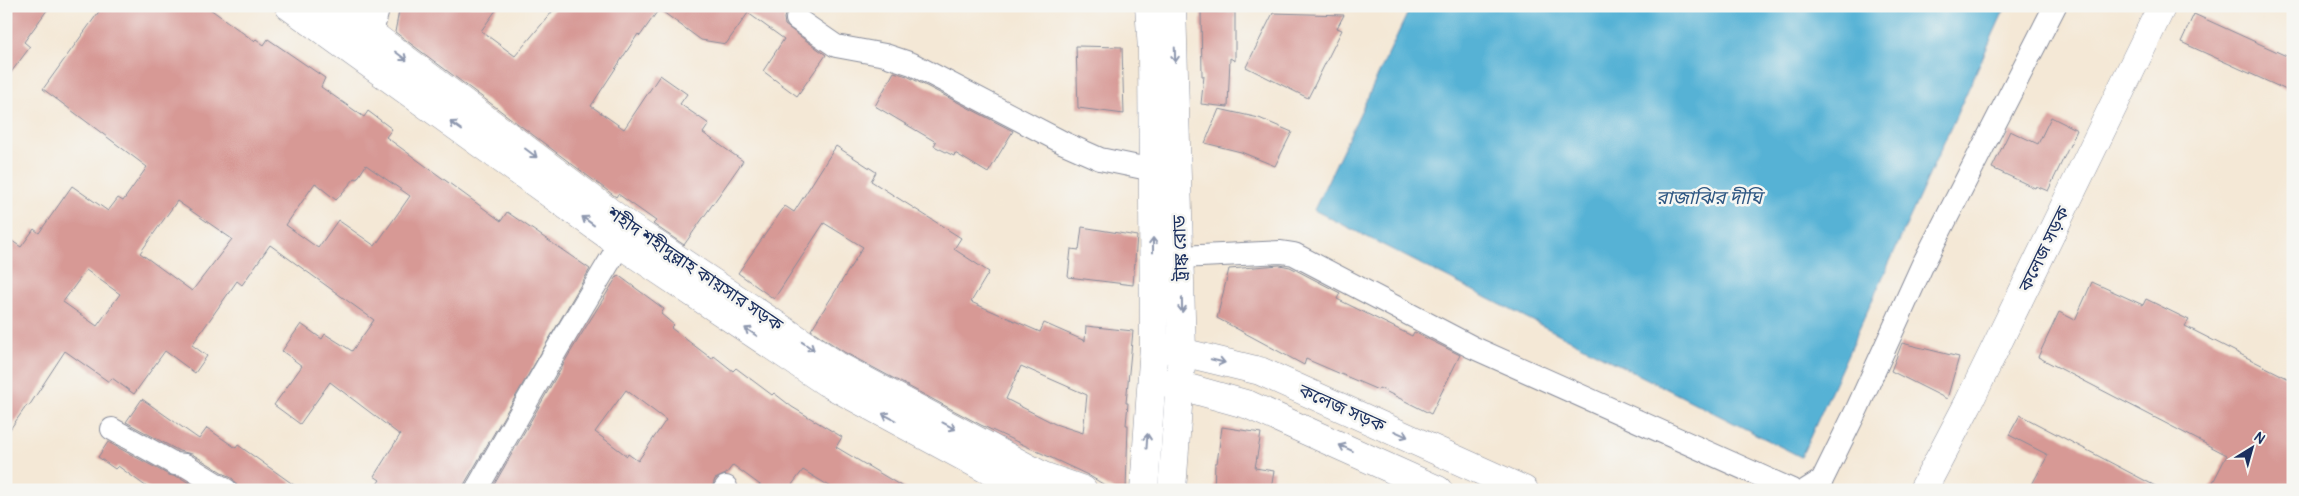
<svg xmlns="http://www.w3.org/2000/svg" width="2299" height="496" viewBox="0 0 2299 496" font-family="Pangolin,'Noto Sans Bengali',sans-serif">
	<rect width="100%" height="100%" fill="#f6f6f2"/>
	<filter id="ink" filterUnits="userSpaceOnUse"><feTurbulence type="fractalNoise" baseFrequency=".02" numOctaves="2"/><feDisplacementMap in="SourceGraphic" scale="10" xChannelSelector="R" yChannelSelector="G"/><feConvolveMatrix kernelMatrix="1 2 1 2 8 2 1 2 1" color-interpolation-filters="sRGB"/></filter>
	<filter id="wash" filterUnits="userSpaceOnUse"><feTurbulence type="fractalNoise" baseFrequency=".0096" numOctaves="4" result="noise"/><feDisplacementMap in="SourceGraphic" scale="20" xChannelSelector="R" yChannelSelector="G"/><feGaussianBlur stdDeviation="1.12" result="paint"/><feColorMatrix in="noise" values="0 0 0 0 0 0 0 0 0 0 0 0 0 0 0 0 0 1.4 0 .05"/><feComposite in="paint" operator="in"/></filter>
	<g filter="url(#wash)">
		<rect width="100%" height="100%" fill="#f4e8d6"/>
		<polygon fill="#57b2d5" stroke="#39709a" points="1411,6 2006,6 1801,457 1314,210"/>
		<g id="blocks">
			<g fill="#d79995" fill-rule="evenodd">
				<polygon points="6,6 50,6 24,42 30,47 6,79"/>
				<path d="M103 6H206L254 41 256 39 264 45 268 39 325 78 321 87 364 117 368 111 392 129 386 137 501 221 507 212 590 269 465 483 463 490H373L380 480 374 476 400 435 330 382 300 424 274 405 302 366 282 351 301 324 322 339 325 334 352 351 374 320 270 245 242 285 237 281 192 345 207 356 195 373 165 351 134 394 112 378 109 382 65 351 29 406 27 405 6 435V237L21 247 34 229 39 233 72 186 108 211 118 198 123 201 147 167 43 89ZM366 165 410 196 375 246 338 220 318 248 286 225 315 183 336 200 355 178 357 179ZM177 201 232 239 192 291 140 253ZM86 270 120 294 97 326 63 302Z"/>
				<polygon points="400,6 499,6 481,31 515,56 557,6 796,6 786,12 784,18 785,25 826,55 797,96 763,71 784,39 748,13 726,44 701,40 659,9 640,36 638,34 591,106 624,129 660,75 687,94 680,104 709,124 703,133 743,161 684,245 653,224 656,221 618,194 616,197 395,32"/>
				<polygon points="1201,12 1235,12 1235,61 1230,58 1228,107 1201,104 1204,76 1202,76"/>
				<polygon points="1273,13 1344,15 1337,28 1342,30 1308,98 1246,67"/>
				<polygon points="2194,14 2293,59 2293,93 2181,42"/>
				<polygon points="1076,46 1122,47 1124,114 1078,108"/>
				<polygon points="894,72 907,76 1013,131 988,173 955,153 954,156 934,146 936,142 875,106"/>
				<polygon points="1219,109 1259,118 1292,132 1275,166 1241,152 1205,143"/>
				<polygon points="2051,117 2077,130 2048,191 2036,186 2035,188 1992,168 2010,131 2038,144"/>
				<path d="M836 146 876 172 871 181 961 238 954 249 989 272 971 302 1040 332 1044 323 1085 341 1086 326 1133 331 1126 403H1128L1126 425H1128L1126 490H1113L1088 475 981 425 844 352 811 330 863 247 824 223 774 299 738 273 785 206 794 212ZM1021 366 1087 395 1083 433 1055 424 1006 399Z"/>
				<polygon points="1082,227 1137,236 1133,285 1068,277 1071,249 1079,250"/>
				<polygon points="1280,265 1290,267 1340,293 1337,299 1412,336 1414,332 1460,355 1431,414 1379,388 1378,390 1306,359 1304,365 1217,318 1229,269"/>
				<path d="M618 275 664 309 661 314 674 325 671 328 712 359 714 356 733 371 736 368 772 395 774 393 792 407 842 437 836 447 908 490H836L803 470 788 490H767L733 465 726 474 715 479 711 490H491L568 356ZM626 390 666 420 638 461 628 454 627 456 595 432Z"/>
				<polygon points="2092,282 2143,305 2146,299 2189,320 2185,326 2293,381 2293,490 2209,490 2227,455 2038,357 2059,312 2075,320"/>
				<polygon points="1902,343 1959,357 1947,399 1891,371"/>
				<polygon points="142,399 199,439 207,428 236,448 238,445 301,490 239,490 233,479 192,454 179,451 126,422"/>
				<polygon points="2020,415 2163,490 2029,490 2048,455 2009,435"/>
				<polygon points="1222,427 1261,433 1255,468 1274,471 1271,490 1214,490 1215,463 1217,463"/>
				<polygon points="108,442 169,475 181,478 200,490 151,490 118,466 115,469 98,457"/>
			</g>
		</g>
	</g>
	<g filter="url(#ink)">
		<use href="#blocks" fill-opacity="0" stroke="#888c9a" stroke-width="1"/>
		<g fill="none" stroke-linecap="round" stroke-linejoin="round">
			<defs>
				<g id="minor">
					<polyline points="797,19 836,46 885,55 912,64 1064,143 1100,159 1153,170"/>
					<polyline points="367,50 379,6"/>
					<polyline points="1180,257 1281,252 1294,254 1472,347 1792,490"/>
					<polyline points="112,429 175,464 185,465 226,490"/>
					<polyline points="476,490 557,349 620,244"/>
					<polyline points="724,490 726,487"/>
					<polyline points="1806,490 1822,480 1857,409 1922,266 2055,6"/>
				</g>
				<g id="major">
					<polyline points="289,6 620,244 826,382 1025,490"/>
					<polyline points="334,6 631,228 836,365 1043,476 1083,490"/>
					<polyline points="1172,6 1182,351 1172,490"/>
					<polyline points="1165,348 1260,371 1524,490"/>
					<polyline points="1163,383 1181,386 1249,405 1438,490"/>
					<polyline points="1144,490 1154,346 1152,50 1149,6"/>
					<polyline points="1923,490 1968,404 2162,6"/>
				</g>
			</defs>
			<use href="#minor" stroke="#888c9a" stroke-width="24"/>
			<use href="#major" stroke="#888c9a" stroke-width="29"/>
			<use href="#minor" stroke="#fff" stroke-width="22"/>
			<use href="#major" stroke="#fff" stroke-width="28"/>
		</g>
		<defs><path id="oneway-shaft" d="M-6 0H5M1.5-3L5.5 0L1.5 3" fill="none" stroke-width="1.6" stroke-linecap="round" stroke-linejoin="round" transform="scale(1.25)"/></defs>
		<g stroke="#8d97ae">
			<use href="#oneway-shaft" transform="translate(1175 55) rotate(88)"/>
			<use href="#oneway-shaft" transform="translate(401 56) rotate(37)"/>
			<use href="#oneway-shaft" transform="translate(456 126) rotate(-144)"/>
			<use href="#oneway-shaft" transform="translate(531 153) rotate(37)"/>
			<use href="#oneway-shaft" transform="translate(588 221) rotate(-144)"/>
			<use href="#oneway-shaft" transform="translate(1153 245) rotate(-90)"/>
			<use href="#oneway-shaft" transform="translate(1182 305) rotate(89)"/>
			<use href="#oneway-shaft" transform="translate(751 332) rotate(-146)"/>
			<use href="#oneway-shaft" transform="translate(808 346) rotate(34)"/>
			<use href="#oneway-shaft" transform="translate(1218 361) rotate(14)"/>
			<use href="#oneway-shaft" transform="translate(889 417) rotate(-152)"/>
			<use href="#oneway-shaft" transform="translate(949 426) rotate(28)"/>
			<use href="#oneway-shaft" transform="translate(1401 434) rotate(24)"/>
			<use href="#oneway-shaft" transform="translate(1147 441) rotate(-86)"/>
			<use href="#oneway-shaft" transform="translate(1346 448) rotate(-156)"/>
		</g>
	</g>
	<g text-anchor="middle" stroke-width="5" stroke-linejoin="round" paint-order="stroke">
		<g font-size="18" fill="#1b2f5e" stroke="#f6f6f2">
			<text transform="translate(1180 248) rotate(-92)" y="6">ট্রাঙ্ক রোড</text>
			<text transform="translate(2044 249) rotate(-64)" y="6">কলেজ সড়ক</text>
			<text transform="translate(695 269) rotate(34)" y="6">শহীদ শহীদুল্লাহ কায়সার সড়ক</text>
			<text transform="translate(1342 408) rotate(24)" y="6">কলেজ সড়ক</text>
		</g>
		<g font-size="19" font-style="italic" fill="#2d5682" stroke="#f6f6f2">
			<text x="1709" y="204">রাজাঝির দীঘি</text>
		</g>
	</g>
	<rect width="2299" height="496" fill="none" stroke="#f6f6f2" stroke-width="25"/>
	<g transform="translate(2252 448) rotate(37)" stroke="#f6f6f2" stroke-width="4" paint-order="stroke">
	<path d="M0-4L9 19L0 12L-9 19Z" fill="#1b2f5e"/>
	<text y="-8" font-size="14" font-weight="bold" text-anchor="middle" fill="#1b2f5e">N</text>
	</g>
</svg>
